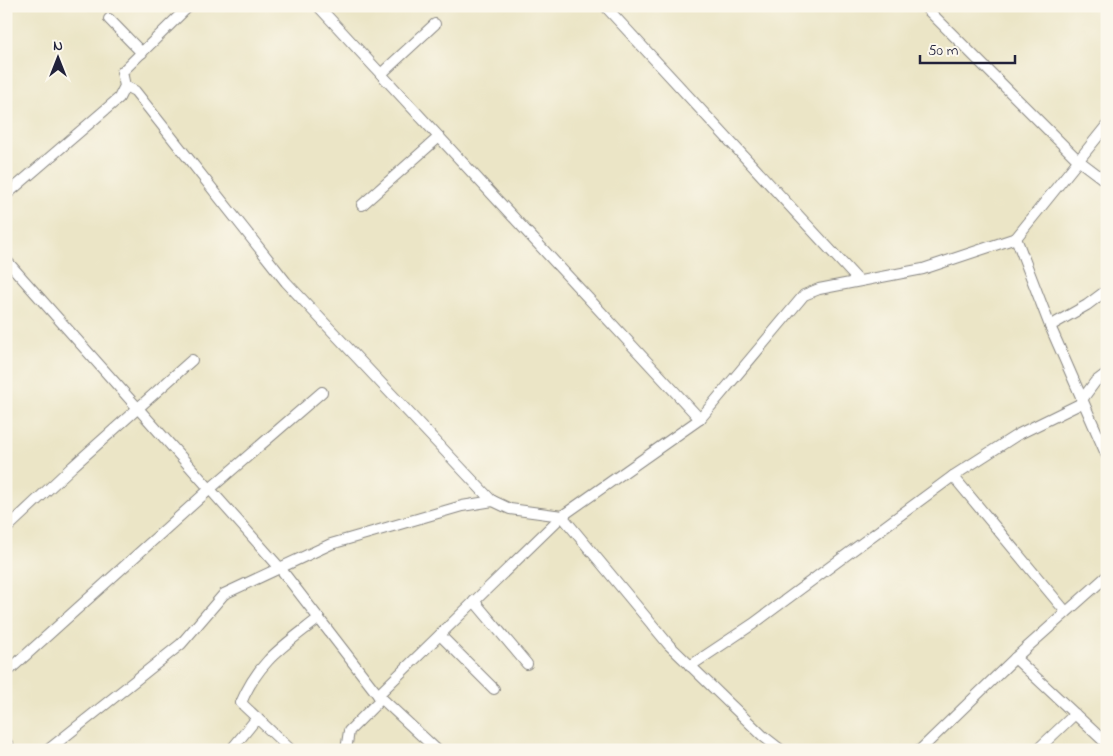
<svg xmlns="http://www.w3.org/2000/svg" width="1113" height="756" viewBox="0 0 1113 756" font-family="'Indie Flower',sans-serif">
	<rect width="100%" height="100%" fill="#fbf7ec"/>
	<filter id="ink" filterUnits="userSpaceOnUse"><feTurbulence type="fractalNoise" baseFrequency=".02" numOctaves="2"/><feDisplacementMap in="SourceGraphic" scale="10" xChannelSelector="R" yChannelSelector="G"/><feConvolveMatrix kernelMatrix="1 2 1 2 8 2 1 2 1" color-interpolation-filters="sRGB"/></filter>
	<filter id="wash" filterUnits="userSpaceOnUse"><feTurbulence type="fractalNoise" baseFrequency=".0096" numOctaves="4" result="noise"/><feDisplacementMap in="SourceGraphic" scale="20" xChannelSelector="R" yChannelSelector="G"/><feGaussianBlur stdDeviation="1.12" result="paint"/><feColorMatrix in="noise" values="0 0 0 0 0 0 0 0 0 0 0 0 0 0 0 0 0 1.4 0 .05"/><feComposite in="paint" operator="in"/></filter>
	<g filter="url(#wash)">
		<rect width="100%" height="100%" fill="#ebe5c6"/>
	</g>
	<g filter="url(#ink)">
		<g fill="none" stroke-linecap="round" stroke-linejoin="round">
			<defs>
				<g id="minor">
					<polyline points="318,6 700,419"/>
					<polyline points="605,6 859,281"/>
					<polyline points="924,6 1078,160 1107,182"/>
					<polyline points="109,19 142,53"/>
					<polyline points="381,74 435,24"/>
					<polyline points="125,86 135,91 286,282 491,500 510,509 562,516 669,645 763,736 781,750"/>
					<polyline points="6,195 119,98 125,86 122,72 189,6"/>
					<polyline points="362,205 439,137"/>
					<polyline points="1016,238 1050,326 1107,456"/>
					<polyline points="6,260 280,568 378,695 437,750"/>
					<polyline points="1050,326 1087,305 1107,290"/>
					<polyline points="1081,401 1095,382 1107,373"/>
					<polyline points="953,476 1066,612"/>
					<polyline points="6,529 72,467 192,360"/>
					<polyline points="474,601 527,664"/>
					<polyline points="440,635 494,689"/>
					<polyline points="1015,658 1107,744"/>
					<polyline points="690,666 753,624 953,476 1017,435 1082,403"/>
					<polyline points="6,673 211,488 322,392"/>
					<polyline points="378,695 562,516 700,419 804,295 819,289 923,269 1016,238 1107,125"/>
					<polyline points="6,742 11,750"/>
					<polyline points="48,750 181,644 224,594 331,544 462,506 493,501"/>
					<polyline points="231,750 257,718"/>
					<path d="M291 750 241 703C259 660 284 646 319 618"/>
					<polyline points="346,750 349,731 381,699"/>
					<polyline points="920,750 1015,658 1107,576"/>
					<polyline points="1037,750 1075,714"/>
				</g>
			</defs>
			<use href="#minor" stroke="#868480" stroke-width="12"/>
			<use href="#minor" stroke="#fff" stroke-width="10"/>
		</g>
	</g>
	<rect width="1113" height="756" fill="none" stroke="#fbf7ec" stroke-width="25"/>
	<g transform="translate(58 58)" stroke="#fbf7ec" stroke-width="4" paint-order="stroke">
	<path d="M0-4L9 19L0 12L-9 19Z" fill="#22223b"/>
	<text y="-8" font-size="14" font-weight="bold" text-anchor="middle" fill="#22223b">N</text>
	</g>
	<path d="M920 55v8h95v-8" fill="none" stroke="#22223b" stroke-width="2.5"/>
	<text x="928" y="55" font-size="15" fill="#22223b" stroke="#fbf7ec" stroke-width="4" paint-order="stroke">50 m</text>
</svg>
